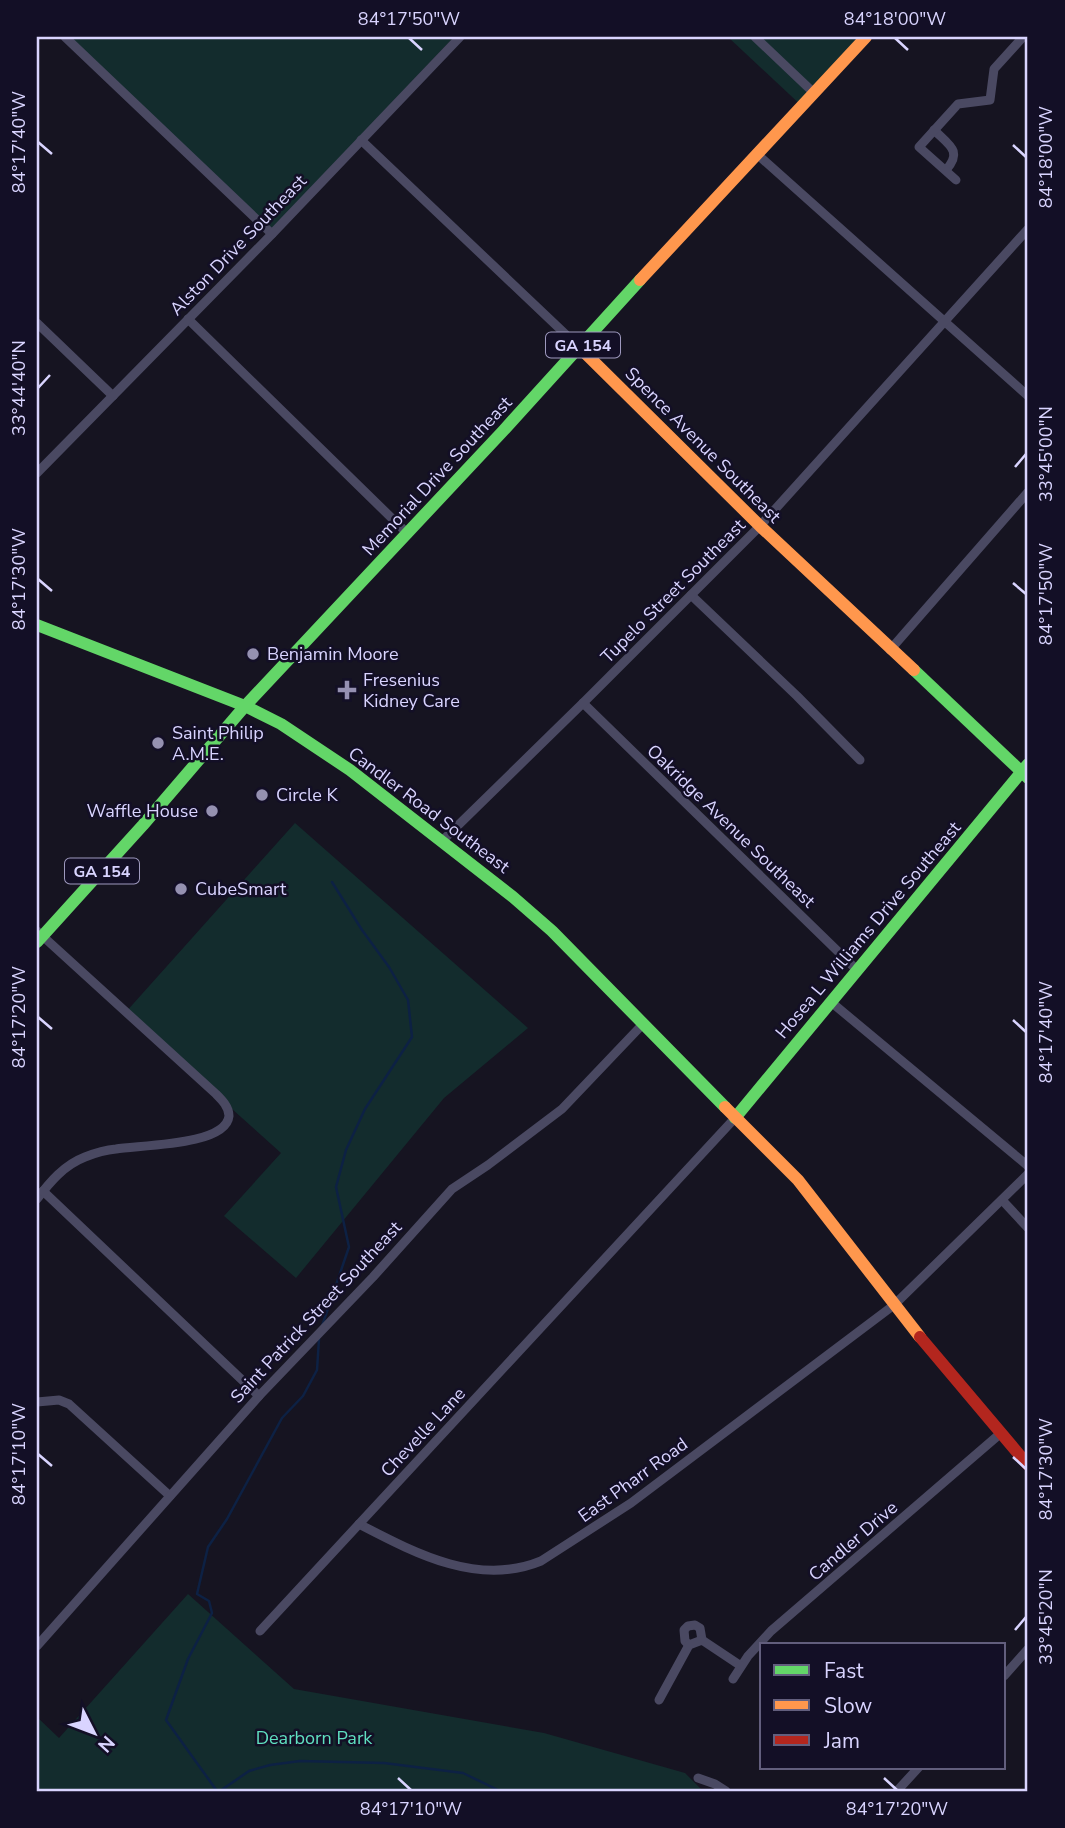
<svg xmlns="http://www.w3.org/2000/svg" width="1065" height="1828" viewBox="0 0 1065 1828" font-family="'Nunito Sans',sans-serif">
	<rect width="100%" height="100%" fill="#161421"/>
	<g fill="#132c2d">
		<polygon points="64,37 454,37 268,233"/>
		<polygon points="728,37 872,37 805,109"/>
		<polygon points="295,823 528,1028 444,1098 296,1278 224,1216 281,1153 125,1013"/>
		<polygon points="188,1594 294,1689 544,1733 685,1773 703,1791 37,1791 37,1717 59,1738"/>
	</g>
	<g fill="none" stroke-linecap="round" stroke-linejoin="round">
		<g stroke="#0d2144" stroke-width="2.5">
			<polyline points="322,1326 349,1247 336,1187 346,1150 365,1109 412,1037 408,1000 389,967 362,930 332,882"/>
			<polyline points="217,1791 166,1720 188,1659 212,1613 209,1601 197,1594 208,1547 227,1519 282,1418 303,1396 317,1370 319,1339"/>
			<polyline points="220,1791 249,1771 270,1765 300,1761 384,1763 463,1773 500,1791"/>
		</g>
		<g stroke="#4a4962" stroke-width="9">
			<polyline points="65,37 272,234"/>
			<polyline points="755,37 814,93"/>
			<path d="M934 130C949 145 963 151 946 170"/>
			<polyline points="361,140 580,348"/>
			<polyline points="758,155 1028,396"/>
			<polyline points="956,180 919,147 958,104 990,100 994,69 1023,37"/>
			<polyline points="188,319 408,534"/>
			<polyline points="37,323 113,396"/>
			<polyline points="37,473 272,234 460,37"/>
			<polyline points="691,595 797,696 860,760"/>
			<polyline points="890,650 1028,492"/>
			<polyline points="583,703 857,970"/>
			<polyline points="442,841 583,703 760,526 1028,229"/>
			<path d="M37 931 216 1094C222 1100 229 1107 229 1116 226 1146 139 1145 116 1149 105 1150 95 1153 85 1157 64 1165 50 1182 37 1199"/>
			<polyline points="831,1002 1028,1166"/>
			<polyline points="43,1191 259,1396"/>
			<polyline points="1002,1200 1028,1228"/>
			<polyline points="37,1402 59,1400 69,1404 170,1496"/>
			<path d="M359 1524C415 1553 478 1587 541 1561L631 1503 894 1305 1028 1174"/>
			<polyline points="260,1631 735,1118"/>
			<polyline points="689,1645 685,1641 684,1630 688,1626 695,1625 700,1628 702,1640"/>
			<polyline points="37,1646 259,1396 373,1277 452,1189 488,1165 562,1109 642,1025"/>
			<polyline points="1004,1676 1028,1649"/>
			<polyline points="733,1679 748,1656 771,1631 1001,1433"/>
			<polyline points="659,1700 689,1645 702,1640 741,1666"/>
			<polyline points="698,1778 715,1784 726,1791"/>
			<polyline points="897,1791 919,1767"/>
		</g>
		<g stroke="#63d668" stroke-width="12">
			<polyline points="37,625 245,706 281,724 350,770 513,897 552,931 725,1107"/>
			<polyline points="914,670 1028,778"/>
			<polyline points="37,942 143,825 245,706 503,431 640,280"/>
			<polyline points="735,1118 1028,764"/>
		</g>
		<g stroke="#ff974d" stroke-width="12">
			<polyline points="640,280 866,37"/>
			<polyline points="580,348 760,526 914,670"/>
			<polyline points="725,1107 798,1180 920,1337"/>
		</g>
		<polyline stroke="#b3261e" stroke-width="12" points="920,1337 1028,1465"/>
	</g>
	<path fill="none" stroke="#d9d4ff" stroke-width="2.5" d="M409 38 422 50M895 38 908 50M38 142 52 154M1013 145 1026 157M38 388 50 375M1015 467 1026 454M38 579 52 591M1013 583 1026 594M38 1017 52 1029M1013 1020 1026 1032M38 1454 52 1466M1013 1457 1026 1469M1015 1630 1026 1617M398 1778 411 1790M884 1778 897 1790"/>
	<g fill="#9591b1" stroke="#130f26" stroke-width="2.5">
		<circle cx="253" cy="654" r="7"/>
		<path d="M343.5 679.5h7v7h7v7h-7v7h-7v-7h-7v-7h7z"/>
		<circle cx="158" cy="743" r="7"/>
		<circle cx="262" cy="795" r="7"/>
		<circle cx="212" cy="811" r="7"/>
		<circle cx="181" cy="889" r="7"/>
	</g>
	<g text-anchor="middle" stroke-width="5" stroke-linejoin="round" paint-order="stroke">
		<g fill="#130f26" stroke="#9e99be" stroke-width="2">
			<rect x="546" y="332.5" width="74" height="25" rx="5"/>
			<rect x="65" y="858.5" width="74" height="25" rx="5"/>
		</g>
		<g font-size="16" font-weight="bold" fill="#d9d4ff">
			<text x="583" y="351">GA 154</text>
			<text x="102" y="877">GA 154</text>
		</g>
		<g font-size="18" fill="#d9d4ff" stroke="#130f26">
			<text transform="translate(238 245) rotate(-46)" y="6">Alston Drive Southeast</text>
			<text transform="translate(703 445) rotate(45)" y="6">Spence Avenue Southeast</text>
			<text transform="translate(437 476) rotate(-47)" y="6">Memorial Drive Southeast</text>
			<text transform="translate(673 591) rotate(-45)" y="6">Tupelo Street Southeast</text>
			<text transform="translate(429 810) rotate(37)" y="6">Candler Road Southeast</text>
			<text transform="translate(731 826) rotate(44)" y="6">Oakridge Avenue Southeast</text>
			<text transform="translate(868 930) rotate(-50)" y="6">Hosea L Williams Drive Southeast</text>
			<text transform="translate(316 1312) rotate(-47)" y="6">Saint Patrick Street Southeast</text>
			<text transform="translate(423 1432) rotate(-47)" y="6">Chevelle Lane</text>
			<text transform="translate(633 1480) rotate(-36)" y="6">East Pharr Road</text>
			<text transform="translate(853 1541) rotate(-41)" y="6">Candler Drive</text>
		</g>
		<g font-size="18" fill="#d9d4ff" stroke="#130f26" text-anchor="start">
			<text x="267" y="660">Benjamin Moore</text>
			<text x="363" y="686">Fresenius<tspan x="363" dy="21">Kidney Care</tspan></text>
			<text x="172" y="739">Saint Philip<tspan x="172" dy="21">A.M.E.</tspan></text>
			<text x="276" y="801">Circle K</text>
			<text x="198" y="817" text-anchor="end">Waffle House</text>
			<text x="195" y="895">CubeSmart</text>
		</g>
		<g font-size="18" fill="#5fe0c0" stroke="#130f26">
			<text x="314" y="1744">Dearborn Park</text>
		</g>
	</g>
	<rect width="1065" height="1828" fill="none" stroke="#130f26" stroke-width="77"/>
	<rect x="760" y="1643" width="245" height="126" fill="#130f26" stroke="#625e7d" stroke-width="2"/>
	<rect x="774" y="1665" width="35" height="10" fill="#63d668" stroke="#625e7d" stroke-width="2"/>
	<text x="824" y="1678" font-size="21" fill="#d9d4ff">Fast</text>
	<rect x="774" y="1700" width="35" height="10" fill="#ff974d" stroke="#625e7d" stroke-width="2"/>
	<text x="824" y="1713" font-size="21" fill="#d9d4ff">Slow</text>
	<rect x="774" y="1735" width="35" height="10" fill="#b3261e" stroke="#625e7d" stroke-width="2"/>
	<text x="824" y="1748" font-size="21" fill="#d9d4ff">Jam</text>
	<g transform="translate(94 1733) rotate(132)" stroke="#130f26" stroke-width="5" paint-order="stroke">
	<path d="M0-5L12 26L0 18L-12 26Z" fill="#d9d4ff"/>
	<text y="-10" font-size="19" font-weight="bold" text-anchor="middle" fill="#d9d4ff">N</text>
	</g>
	<rect x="38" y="38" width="988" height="1752" fill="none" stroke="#d9d4ff" stroke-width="2.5"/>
	<g font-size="18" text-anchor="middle" fill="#d9d4ff">
		<text x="409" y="25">84°17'50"W</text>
		<text x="895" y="25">84°18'00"W</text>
		<text transform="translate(19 142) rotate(-90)" y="6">84°17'40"W</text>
		<text transform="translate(1046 157) rotate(-90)" y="6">84°18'00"W</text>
		<text transform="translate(19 388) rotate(-90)" y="6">33°44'40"N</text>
		<text transform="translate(1046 454) rotate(-90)" y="6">33°45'00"N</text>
		<text transform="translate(19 579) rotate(-90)" y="6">84°17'30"W</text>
		<text transform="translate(1046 594) rotate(-90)" y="6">84°17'50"W</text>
		<text transform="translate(19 1017) rotate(-90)" y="6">84°17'20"W</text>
		<text transform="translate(1046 1032) rotate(-90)" y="6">84°17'40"W</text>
		<text transform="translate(19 1454) rotate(-90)" y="6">84°17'10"W</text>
		<text transform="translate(1046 1469) rotate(-90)" y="6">84°17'30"W</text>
		<text transform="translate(1046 1617) rotate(-90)" y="6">33°45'20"N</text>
		<text x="411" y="1815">84°17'10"W</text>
		<text x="897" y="1815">84°17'20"W</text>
	</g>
</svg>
